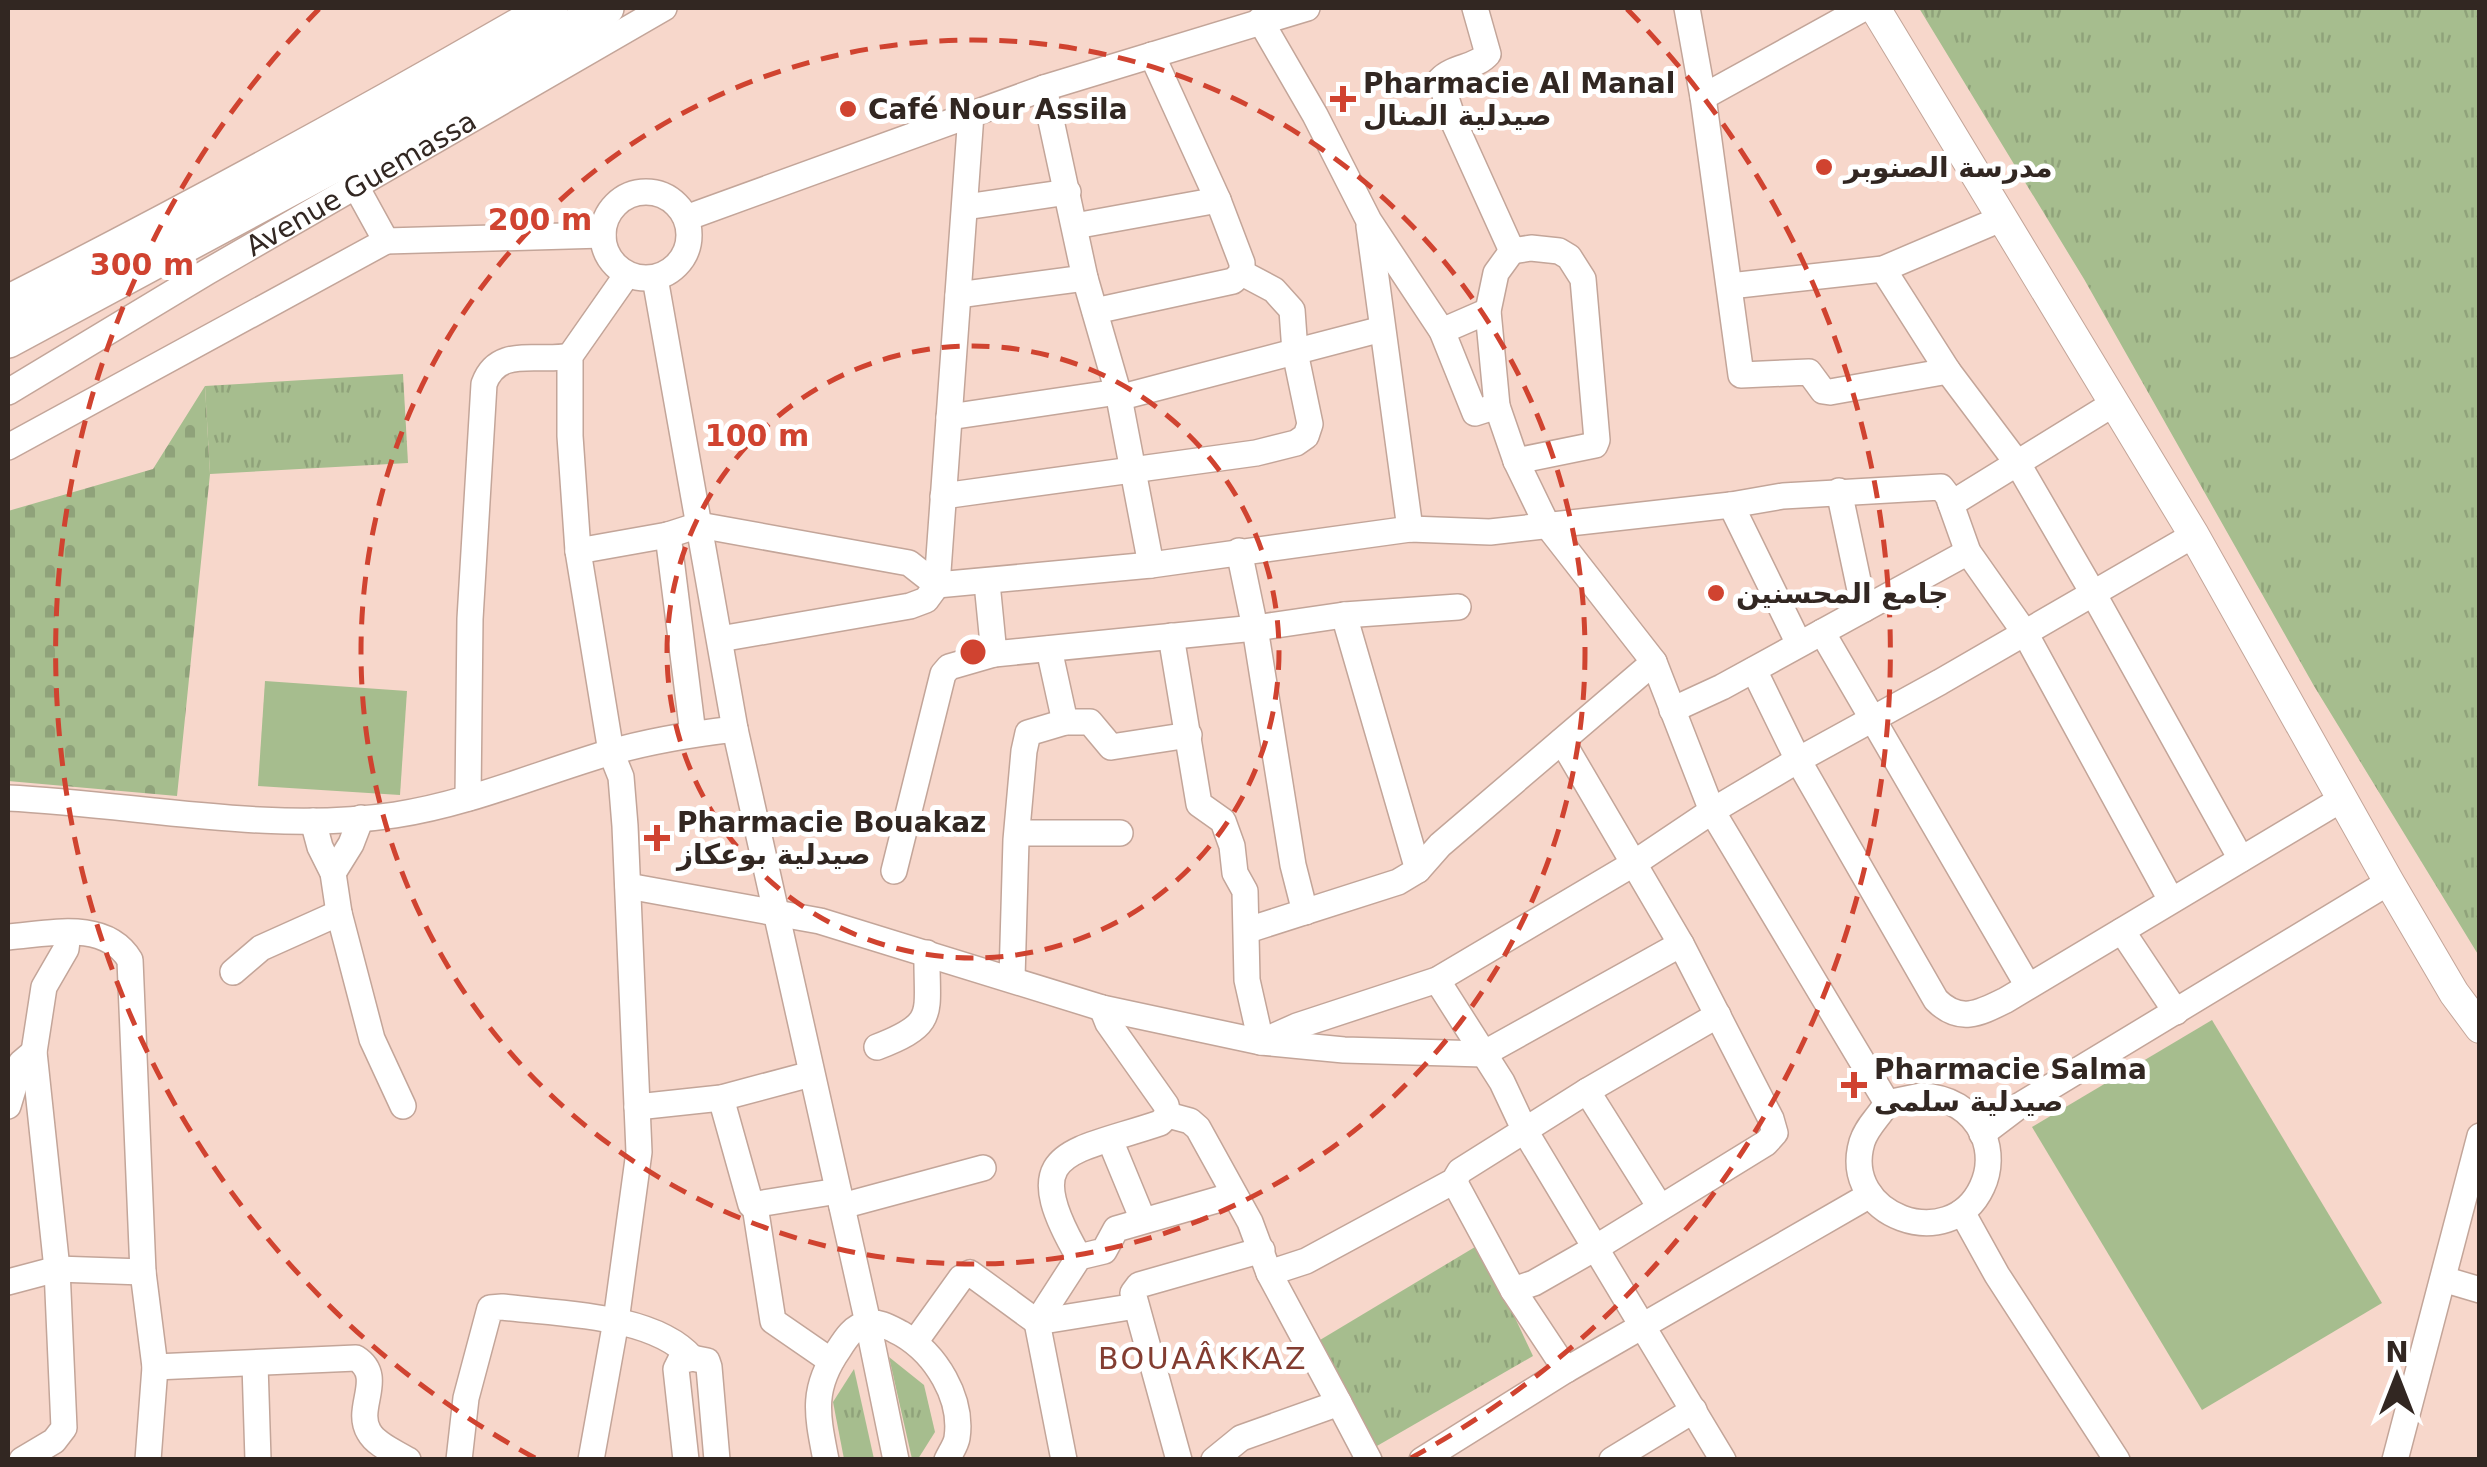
<svg xmlns="http://www.w3.org/2000/svg" width="2487" height="1467" viewBox="0 0 2487 1467" font-family="'DejaVu Sans','Noto Sans Arabic',sans-serif">
	<defs>
		<pattern id="grass-tufts" width="24" height="20" patternUnits="userSpaceOnUse" patternTransform="scale(2.5)"><rect width="24" height="20" fill="#a6bd8e"/><path d="M3 7l-1-3M5 7V3M7 7l1-3M15 17l-1-3M17 17v-4M19 17l1-3" fill="none" stroke="#8fa27a"/></pattern>
		<pattern id="cemetery-stones" width="16" height="16" patternUnits="userSpaceOnUse" patternTransform="scale(2.5)"><rect width="16" height="16" fill="#a6bd8e"/><path d="M2 7V4a2 2 0 0 1 4 0v3zM10 15v-3a2 2 0 0 1 4 0v3z" fill="#8fa27a"/></pattern>
	</defs>
	<rect width="100%" height="100%" fill="#f7d7cb"/>
	<g fill="url(#grass-tufts)">
		<polygon points="1919,8 2479,8 2479,956 2314,686 2084,279"/>
		<polygon points="403,374 408,463 210,474 205,386"/>
		<polygon points="1475,1247 1509,1305 1533,1356 1370,1450 1310,1346"/>
		<polygon points="889,1357 924,1385 935,1432 918,1459 912,1459"/>
		<polygon points="854,1369 874,1459 844,1459 833,1402"/>
	</g>
	<polygon fill="url(#cemetery-stones)" points="205,386 210,474 177,796 8,781 8,511 153,469"/>
	<g fill="#a6bd8e">
		<polygon points="265,681 407,691 400,795 258,786"/>
		<polygon points="2212,1020 2382,1303 2202,1410 2032,1127"/>
	</g>
	<g fill="none" stroke-linecap="round" stroke-linejoin="round">
		<defs>
			<g id="minor">
				<path d="M1475 8 1488 54C1476 68 1453 66 1440 80L1455 125 1512 251 1531 248 1559 251 1569 257 1583 279 1597 440 1595 445 1516 461"/>
				<polyline points="1687,8 1703,97 1741,375 1809,372 1823,391 1830,392 1948,371"/>
				<polyline points="1260,20 1315,115 1369,221 1442,331 1475,413 1497,406 1516,461 1547,525 1654,662 1712,811 1887,1103"/>
				<polyline points="1044,88 1085,278 1118,392 1151,565"/>
				<polyline points="1703,97 1864,8"/>
				<circle cx="646" cy="235" r="43"/>
				<polyline points="965,207 1068,192"/>
				<polyline points="686,218 1044,88 1307,8"/>
				<polyline points="1075,226 1218,200"/>
				<polyline points="1369,226 1410,529"/>
				<polyline points="386,241 603,235"/>
				<polyline points="1883,269 1948,371 2018,464 2093,593 2241,859"/>
				<polyline points="655,278 735,729 868,1323 896,1460"/>
				<polyline points="1730,286 1883,269 2003,218"/>
				<polyline points="958,295 1085,278"/>
				<polyline points="1095,311 1233,281 1242,273 1242,263 1218,200 1152,55"/>
				<polyline points="1442,331 1488,311"/>
				<path id="s1" d="M8 392 207 272 664 8"/>
				<polyline points="1118,398 1382,329"/>
				<polyline points="1497,406 1488,311 1496,273 1512,251"/>
				<polyline points="949,417 1118,392"/>
				<polyline points="8,447 386,241 348,172"/>
				<polyline points="1839,491 1864,609"/>
				<polyline points="943,496 1256,453 1296,443 1306,436 1310,424 1295,352 1292,310 1274,290 1242,273"/>
				<polyline points="1951,504 2113,404"/>
				<polyline points="1731,505 1799,644"/>
				<polyline points="668,535 693,734"/>
				<polyline points="578,551 668,535 699,525 909,563 937,585 1151,565 1410,529 1490,532 1731,505 1783,496 1941,487 1948,496 1968,552 2025,633 2171,900"/>
				<polyline points="1239,551 1255,628 1293,865 1305,912"/>
				<polyline points="987,583 994,654 1255,628 1344,615 1458,607"/>
				<polyline points="1822,632 2028,986"/>
				<polyline points="1171,636 1199,804 1223,821 1232,846 1235,873 1245,891 1247,980 1261,1042 1344,1050 1483,1054 1681,944"/>
				<polyline points="720,639 910,606 926,600 937,585 971,114"/>
				<polyline points="1049,649 1065,722"/>
				<path d="M1754 670 1798 760 1936 1000C1960 1024 1980 1013 2006 1000L2342 799"/>
				<polyline points="1672,710 1722,687 1968,552"/>
				<path d="M8 798C136 804 267 834 395 815 468 804 537 774 608 753 649 741 692 734 735 729"/>
				<path d="M468 798 470 619 484 384C498 345 538 363 570 356"/>
				<polyline points="313,821 320,847 333,873 339,913 372,1039 403,1106"/>
				<polyline points="1018,833 1120,833"/>
				<polyline points="1418,870 1440,845 1654,662"/>
				<polyline points="894,871 943,674 949,667 994,654"/>
				<polyline points="333,873 351,844 361,818"/>
				<polyline points="628,886 820,921 1102,1008 1261,1042 1297,1026 1437,980 1633,864 1712,811 1798,760 1940,682 2194,535"/>
				<polyline points="1248,930 1398,882 1418,870 1344,615"/>
				<polyline points="2122,931 2176,1012"/>
				<path d="M8 937C48 934 105 919 130 960L143 1272 155 1367 148 1460"/>
				<polyline points="233,972 261,948 339,913"/>
				<polyline points="1012,978 1016,840 1024,751 1028,733 1065,722 1090,722 1111,747 1189,735"/>
				<polyline points="1437,980 1502,1082 1525,1131 1723,1460"/>
				<path d="M877 1047C939 1023 926 1014 927 953"/>
				<polyline points="1587,1091 1660,1207"/>
				<path d="M1921 1096C1948 1097 1971 1109 1983 1134 1990 1151 1990 1170 1982 1187 1950 1256 1840 1216 1862 1142 1867 1126 1879 1117 1887 1103Z"/>
				<polyline points="721,1098 751,1205 838,1191"/>
				<polyline points="8,1106 21,1063 34,1052"/>
				<polyline points="637,1107 721,1098 811,1074"/>
				<polyline points="1168,1115 1190,1121 1198,1128 1250,1222 1269,1273 1306,1261 1454,1181 1460,1171 1587,1091 1718,1015"/>
				<polyline points="1982,1134 2019,1106 2389,882"/>
				<polyline points="1110,1140 1143,1220"/>
				<polyline points="1454,1181 1513,1290 1566,1370"/>
				<polyline points="755,1206 773,1321 831,1361"/>
				<polyline points="842,1206 983,1168"/>
				<polyline points="1962,1212 1997,1275 2117,1460"/>
				<path d="M1079 1257C1016 1149 1068 1154 1160 1123L1168 1115 1166 1105 1108 1023 1102 1008"/>
				<polyline points="1269,1273 1339,1403"/>
				<polyline points="2443,1279 2480,1290"/>
				<polyline points="8,1282 57,1269 143,1272"/>
				<polyline points="1513,1290 1534,1283 1597,1247 1766,1143 1775,1133 1771,1119 1681,944 1562,741"/>
				<polyline points="915,1342 961,1278 970,1273 1037,1322 1136,1306"/>
				<polyline points="255,1364 258,1460"/>
				<path d="M155 1367 356 1358C386 1377 354 1408 369 1432 376 1445 395 1452 408 1460"/>
				<polyline points="22,1460 54,1441 64,1428 57,1269 34,1052 44,987 66,949 68,933"/>
				<path d="M459 1460 466 1398 490 1308 502 1307C558 1314 654 1314 692 1358"/>
				<polyline points="591,1460 616,1321 639,1152 625,826 621,777 611,752 578,551 570,436 570,356 626,276"/>
				<polyline points="686,1460 676,1369 680,1361 692,1358 707,1361 709,1367 717,1460"/>
				<path d="M826 1460C817 1414 811 1389 839 1349 846 1338 853 1327 866 1324 879 1320 892 1329 902 1334 936 1354 963 1398 957 1438 956 1445 950 1453 947 1460"/>
				<polyline points="1064,1460 1037,1322 1079,1257 1104,1251 1116,1229 1234,1195"/>
				<polyline points="1179,1460 1133,1293 1139,1285 1262,1250"/>
				<polyline points="1214,1460 1241,1438 1339,1403 1369,1460"/>
				<polyline points="1422,1460 1566,1370 1870,1195"/>
				<polyline points="1612,1460 1694,1410"/>
				<polyline points="2395,1460 2480,1136"/>
			</g>
			<polyline id="tertiary" points="1875,8 2194,535 2389,882 2454,993 2480,1028"/>
			<g id="secondary">
				<path d="M8 303C192 210 372 111 550 8"/>
				<polyline points="8,340 389,135 606,8"/>
			</g>
		</defs>
		<use href="#minor" stroke="#c3a599" stroke-width="28"/>
		<use href="#tertiary" stroke="#c3a599" stroke-width="32"/>
		<use href="#secondary" stroke="#c3a599" stroke-width="38"/>
		<use href="#minor" stroke="#fff" stroke-width="25"/>
		<use href="#tertiary" stroke="#fff" stroke-width="30"/>
		<use href="#secondary" stroke="#fff" stroke-width="35"/>
	</g>
	<g fill="none" stroke="#d04330" stroke-width="5" stroke-dasharray="18 12">
		<circle cx="973" cy="652" r="306"/>
		<circle cx="973" cy="652" r="612"/>
		<path d="M535 1458A917 917 0 0 1 319 9M1627 9A917 917 0 0 1 1411 1458"/>
	</g>
	<g fill="#d04330" stroke="#fff" stroke-width="4">
		<path d="M1338 84h10v10h10v10h-10v10h-10v-10h-10v-10h10z"/>
		<circle cx="848" cy="109" r="10"/>
		<circle cx="1824" cy="167" r="10"/>
		<circle cx="1716" cy="593" r="10"/>
		<path d="M652 823h10v10h10v10h-10v10h-10v-10h-10v-10h10z"/>
		<path d="M1849 1070h10v10h10v10h-10v10h-10v-10h-10v-10h10z"/>
	</g>
	<g text-anchor="middle" stroke-width="10" stroke-linejoin="round" paint-order="stroke">
		<g font-size="28" font-weight="bold" fill="#322722" stroke="#fff" text-anchor="start">
			<text x="1363" y="93">Pharmacie Al Manal<tspan x="1363" dy="32">صيدلية المنال</tspan></text>
			<text x="868" y="119">Café Nour Assila</text>
			<text x="1844" y="177">مدرسة الصنوبر</text>
			<text x="1736" y="603">جامع المحسنين</text>
			<text x="677" y="832">Pharmacie Bouakaz<tspan x="677" dy="32">صيدلية بوعكاز</tspan></text>
			<text x="1874" y="1079">Pharmacie Salma<tspan x="1874" dy="32">صيدلية سلمى</tspan></text>
		</g>
		<g font-size="28" fill="#322722" stroke="#fff">
			<text dy="10" stroke="none"><textPath href="#s1" startOffset="410">Avenue Guemassa</textPath></text>
		</g>
		<g font-size="30" letter-spacing="2.5" fill="#833d31" stroke="#fff">
			<text x="1203" y="1369">BOUAÂKKAZ</text>
		</g>
	</g>
	<circle cx="973" cy="652" r="15" fill="#d04330" stroke="#fff" stroke-width="5"/>
	<g font-size="30" text-anchor="middle" font-weight="bold" fill="#d04330" stroke="#fff" stroke-width="10" stroke-linejoin="round" paint-order="stroke">
		<text x="540" y="230">200 m</text>
		<text x="142" y="275">300 m</text>
		<text x="757" y="446">100 m</text>
	</g>
	<rect width="2487" height="1467" fill="none" stroke="#322722" stroke-width="20"/>
	<g transform="translate(2397 1377)" stroke="#ffffff" stroke-width="8" paint-order="stroke">
	<path d="M0-8L18 38L0 25L-18 38Z" fill="#322722"/>
	<text y="-15" font-size="28" font-weight="bold" text-anchor="middle" fill="#322722">N</text>
	</g>
</svg>
